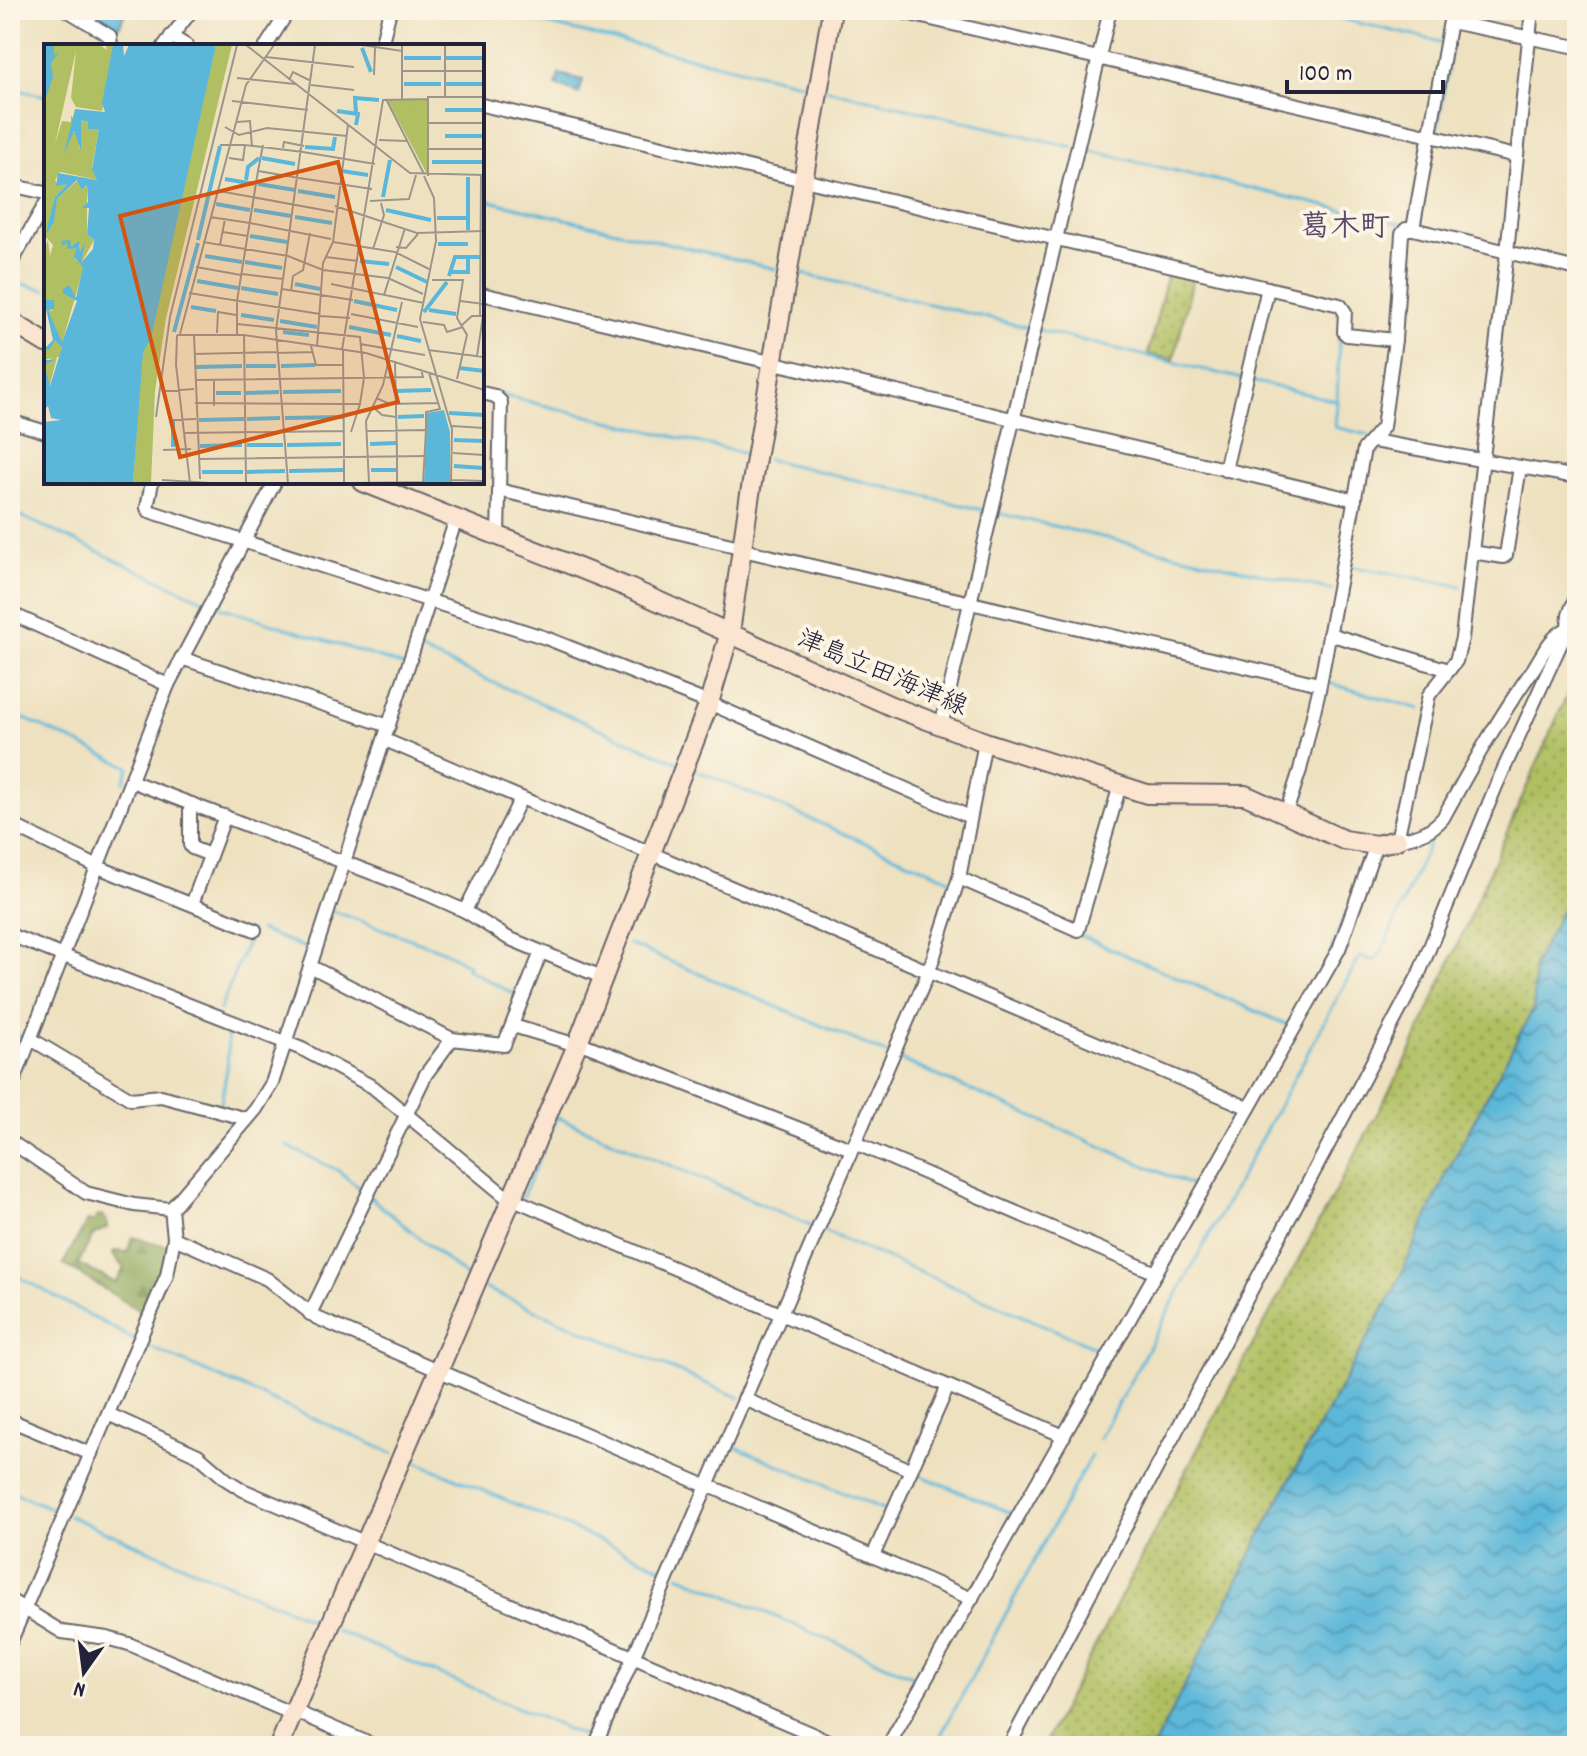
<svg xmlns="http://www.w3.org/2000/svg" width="1587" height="1756" viewBox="0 0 1587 1756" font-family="Dekko,'Klee One',sans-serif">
	<defs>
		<pattern id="grass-dots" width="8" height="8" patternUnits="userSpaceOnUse" patternTransform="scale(2)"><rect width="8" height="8" fill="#b0bf62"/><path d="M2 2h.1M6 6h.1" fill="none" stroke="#8f9b52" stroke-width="1.8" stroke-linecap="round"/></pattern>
		<pattern id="forest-firs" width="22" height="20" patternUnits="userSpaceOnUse" patternTransform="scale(2)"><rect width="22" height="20" fill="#8ca658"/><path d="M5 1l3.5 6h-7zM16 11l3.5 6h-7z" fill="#72874a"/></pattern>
		<pattern id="water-waves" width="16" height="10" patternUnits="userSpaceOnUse" patternTransform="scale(2)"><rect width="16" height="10" fill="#5bb7d9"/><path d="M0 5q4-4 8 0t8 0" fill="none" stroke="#4b94b1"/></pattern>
	</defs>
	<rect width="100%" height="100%" fill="#fcf5e5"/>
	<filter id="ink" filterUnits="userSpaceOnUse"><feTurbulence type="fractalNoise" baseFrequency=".0125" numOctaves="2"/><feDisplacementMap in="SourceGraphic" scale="16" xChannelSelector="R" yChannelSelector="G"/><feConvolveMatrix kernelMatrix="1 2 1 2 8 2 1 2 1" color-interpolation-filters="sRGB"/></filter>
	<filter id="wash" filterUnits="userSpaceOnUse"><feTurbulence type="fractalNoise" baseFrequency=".006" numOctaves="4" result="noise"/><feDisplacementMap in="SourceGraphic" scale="32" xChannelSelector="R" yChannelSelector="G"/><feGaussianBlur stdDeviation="1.8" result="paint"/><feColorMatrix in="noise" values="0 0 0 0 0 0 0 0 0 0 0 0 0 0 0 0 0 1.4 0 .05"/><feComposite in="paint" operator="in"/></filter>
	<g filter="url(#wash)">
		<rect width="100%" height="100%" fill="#eee1c0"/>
		<g fill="url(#grass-dots)" stroke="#69704e" stroke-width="2">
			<polygon points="1169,268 1194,274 1174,360 1148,354"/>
			<polygon points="1577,672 1577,881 1534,965 1535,1007 1448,1170 1395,1288 1278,1501 1154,1746 1043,1746 1231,1385 1411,1051"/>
		</g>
		<polygon fill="url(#forest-firs)" stroke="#57644a" stroke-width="2" points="102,1215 107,1221 107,1228 93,1235 78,1264 116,1283 124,1268 113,1255 114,1251 128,1252 132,1237 170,1247 165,1274 147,1315 63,1264 87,1221 94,1222 98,1216"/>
		<g fill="url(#water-waves)" stroke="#3e6c8a" stroke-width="2">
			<polygon points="79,10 126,10 120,25 116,27"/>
			<polygon points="559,74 583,80 579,94 556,85"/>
			<polygon points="1577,881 1577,1746 1154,1746 1278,1501 1395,1288 1448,1170 1534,1007 1534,965"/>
		</g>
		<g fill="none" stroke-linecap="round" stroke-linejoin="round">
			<g stroke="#5bb7d9" stroke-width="3">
				<polyline points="487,10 808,85"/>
				<polyline points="1303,10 1441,42"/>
				<polyline points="10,88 46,96"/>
				<polyline points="826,89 1073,147"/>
				<polyline points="1437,129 1450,54"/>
				<polyline points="1083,149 1402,224"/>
				<polyline points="482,199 776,269"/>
				<polyline points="799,273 1030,328"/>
				<polyline points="10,281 46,290"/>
				<polyline points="1038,330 1243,379"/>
				<polyline points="1251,381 1337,401 1335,427 1369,435"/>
				<polyline points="501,395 746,454"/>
				<polyline points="1337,401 1339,338 1345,339"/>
				<polyline points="767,459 987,511"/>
				<polyline points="10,511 205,601"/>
				<polyline points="997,513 1332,590"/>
				<polyline points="1342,593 1349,566 1461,586"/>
				<polyline points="217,606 405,666"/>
				<polyline points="418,650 679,763"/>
				<polyline points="1325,682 1420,709"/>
				<polyline points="10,712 129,767 124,782"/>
				<polyline points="696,770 954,881"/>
				<polyline points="332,912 333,911 444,951 468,965 467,969 516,995"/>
				<polyline points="259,930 311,950"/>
				<polyline points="1079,935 1288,1025"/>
				<polyline points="629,944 888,1054"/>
				<polyline points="1332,947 1347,910"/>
				<polyline points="220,1010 251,931"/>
				<polyline points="10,1033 24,1038"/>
				<polyline points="894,1057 1197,1188"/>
				<path d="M220 1107C225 1080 232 1052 225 1024"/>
				<polyline points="287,1146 339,1171 365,1193"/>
				<polyline points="370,1197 468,1278"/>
				<polyline points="522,1198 557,1117 813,1226"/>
				<polyline points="821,1230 1104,1351"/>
				<polyline points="10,1272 135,1340"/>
				<polyline points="484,1288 740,1398"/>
				<polyline points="143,1344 393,1453"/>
				<polyline points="1099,1439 1360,956 1374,961 1382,951 1430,841"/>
				<polyline points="729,1444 887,1511"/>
				<polyline points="408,1458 666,1569"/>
				<polyline points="914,1475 915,1473 1011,1513"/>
				<polyline points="10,1491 62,1513"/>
				<polyline points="69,1516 322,1624"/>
				<polyline points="679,1575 917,1678"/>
				<polyline points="335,1630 591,1739"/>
				<polyline points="935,1746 1091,1455"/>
			</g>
		</g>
	</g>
	<g filter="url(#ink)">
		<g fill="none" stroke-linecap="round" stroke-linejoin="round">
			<defs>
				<g id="street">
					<polyline points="67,10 110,36 111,46"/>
					<polyline points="893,10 1516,156"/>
					<path d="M1532 10 1507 252 1462 638 1456 661 1429 695 1397 840C1417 836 1430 833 1443 818 1472 765 1499 717 1534 668 1542 655 1551 636 1565 630"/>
					<polyline points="1450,22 1577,47"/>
					<polyline points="171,36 187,46"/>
					<polyline points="164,46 192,10"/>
					<polyline points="266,46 289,10"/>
					<polyline points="381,46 390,10"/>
					<polyline points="482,105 1340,305 1345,312 1344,332 1347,335 1395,340"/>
					<polyline points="10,185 46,193"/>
					<polyline points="1413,229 1452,10"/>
					<polyline points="10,265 46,203"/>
					<polyline points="482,294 1355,500"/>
					<polyline points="482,393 495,396 501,402 498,536"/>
					<polyline points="10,421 46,432"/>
					<polyline points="1373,441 1577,477"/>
					<polyline points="1225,470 1268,288"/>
					<polyline points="152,482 147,508 149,511 546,638 709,703 970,817"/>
					<polyline points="499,490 744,548"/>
					<polyline points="743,550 1319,684"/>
					<polyline points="1472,552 1503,557 1506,555 1520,467"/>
					<polyline points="10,613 168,685"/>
					<polyline points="1329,634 1449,670"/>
					<polyline points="181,658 389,726"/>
					<polyline points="941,726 1110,10"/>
					<polyline points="385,740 1249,1108"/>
					<polyline points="131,781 427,894 465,911 508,938 604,978"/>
					<polyline points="192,804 190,810 190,845 192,848 210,855"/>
					<polyline points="1286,813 1300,770 1319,690 1364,449 1383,427 1395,340 1402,234 1406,229 1413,229 1577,269"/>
					<polyline points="10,824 98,867 255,930"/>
					<polyline points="959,878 1078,930 1120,785"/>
					<polyline points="192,904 225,816"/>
					<polyline points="465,911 521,798"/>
					<polyline points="10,935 302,1049 373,1087 504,1195 1064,1436"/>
					<polyline points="310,966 452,1039"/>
					<polyline points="513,1026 577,1045"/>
					<polyline points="31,1039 131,1099 161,1096 247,1119"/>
					<polyline points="578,1042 851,1149"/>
					<polyline points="10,1091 168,685 275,482"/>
					<polyline points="10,1141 86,1193 134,1205 171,1209"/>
					<polyline points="855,1143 1156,1273"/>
					<polyline points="174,1238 267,1279 317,1318 706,1486"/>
					<polyline points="310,1314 426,1074 452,1039 504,1045 541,952"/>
					<polyline points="744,1399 911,1470"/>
					<polyline points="108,1414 198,1455 227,1480 243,1490 840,1746"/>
					<polyline points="10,1420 91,1454"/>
					<polyline points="707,1485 972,1599"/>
					<polyline points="873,1556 948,1386"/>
					<polyline points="10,1600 62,1632 107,1638 129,1644 293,1714"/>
					<polyline points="10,1643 167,1275 174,1238 171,1209 256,1109 272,1083 456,519"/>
					<polyline points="294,1711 375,1746"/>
					<polyline points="595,1746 929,971 959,878 985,742"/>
					<polyline points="888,1746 1339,949 1376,845"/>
					<polyline points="1009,1746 1418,976 1496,786 1568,628 1569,614 1577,595"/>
				</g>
				<g id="secondary">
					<polyline points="10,321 46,343"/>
					<polyline points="363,482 629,588 891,706 985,742 1147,794 1245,795 1344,840 1376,845 1397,840"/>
					<polyline points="279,1746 577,1045 709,703 730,632 749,500 832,10"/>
				</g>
			</defs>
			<use href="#street" stroke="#69656a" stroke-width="16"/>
			<use href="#secondary" stroke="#69656a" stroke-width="22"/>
			<use href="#street" stroke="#fff" stroke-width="12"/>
			<use href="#secondary" stroke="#fce5d0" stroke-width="18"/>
		</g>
	</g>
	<g text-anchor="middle" stroke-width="8" stroke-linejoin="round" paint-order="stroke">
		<g font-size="26" fill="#22223b" stroke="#fcf5e5">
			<text transform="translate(883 671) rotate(23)" y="9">津島立田海津線</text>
		</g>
		<g font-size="30" font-weight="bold" fill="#5c496c" stroke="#fcf5e5">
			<text x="1345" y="235">葛木町</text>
		</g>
	</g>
	<g transform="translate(44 44)">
		<rect width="440" height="440" fill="#eee1c0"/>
		<path d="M10 1H56L63 6 62 1H69L71 8 58 67 32 63 27 54 32 7 11 100 18 77 27 78V71L31 77 26 91 33 87 36 105 37 76 44 78V85H55L48 123 54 136 16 128 11 136 14 141 17 136 23 140 11 153 5 188 13 155 34 136 38 146 43 142V190L50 196 37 220 36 201 32 203 31 215 40 222 18 299 2 263 8 267 10 256H0V206L4 196 6 212 9 201 0 191V59ZM172 1H188L122 274 111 347 107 439H89L98 308ZM12 297 18 302 16 312H23L13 313 5 344 0 321 8 314 0 316V305Z" fill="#b0bf62"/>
		<path d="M343 55 383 56V130Z" fill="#b0bf62"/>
		<path d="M372 59 382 82 363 91 352 72Z" fill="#b0bf62"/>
		<path d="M0 1H10V12L13 9 15 8 7 19 9 33 0 59ZM69 1H79L80 12 85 1H172L107 294 99 308 89 439H0V378L17 376 7 374 4 362 0 366V316H10L0 321 6 342 18 303 11 297 5 306 0 305 9 296 0 256H10V265L4 266 18 298 33 257 19 249V245L25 241 32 254 39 223 30 213 32 204 23 205V198L19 202 17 197 26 196 27 203 35 197 36 207 41 199 37 219 49 205 50 196 43 190 45 164H38L44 158 43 141 38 146 33 136 13 155 10 177 4 188H2L11 153 23 140 12 142 14 129 53 136 48 125 55 85H44V78L37 76V106L30 87 20 110 31 65 61 68 58 59ZM400 366 406 388V439H380L383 369Z" fill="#5bb7d9"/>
		<path fill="none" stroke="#5bb7d9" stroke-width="4" d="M318 4 327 28M360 14H397M402 14H440M360 40H397M402 40H440M401 66H440M293 67 314 70 312 81M312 69 311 54 335 56M401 92H440M261 103 289 105 291 93M218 114 251 120M388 118H440M298 127 324 131M424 133V186M181 135 210 140M202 136 204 123 215 114M214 140 251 146M254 147 291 153M339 153 346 116M172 160 206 166M210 166 247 172M342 166 387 176M251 173 288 179M393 174H423M206 192 243 198M154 196 176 102M394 200H424M161 212 198 218M316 217 345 220M201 218 238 224M352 223 383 238M408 228H424V215M405 232 411 213H436M153 237 194 244M251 240 276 245M197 244 234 250M310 257 353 266M147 263 172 267M385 266 412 270M380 268 403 238M197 271 230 276M236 277 273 283M305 283 347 291M130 288 154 199M239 288 265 291M353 292 377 297M202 322H232M237 322 271 321M152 323 198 322M416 324 440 327M353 347 387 346M239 348 297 347M172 349H197M202 349 235 348M405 369 440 371M354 373 380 372M241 374 299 373M203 375 236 374M155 376 200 375M129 377V403M410 396 440 397M326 400 352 399M203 401H239M243 401 297 400M156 402 198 401M410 422 439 424M327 426H352M245 427 299 426M158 428H199M203 428 241 427"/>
		<path fill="none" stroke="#9c958b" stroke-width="2" d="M202 1 366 129 440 131M318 1 358 7M358 1V55M401 1V53M222 13 310 23M358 27H440M330 31 331 4M193 34 251 40M245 36 249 28 267 37M267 41 310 46M342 55 380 130M197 58 188 57 264 66M193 78 206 77 208 103M384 79H440M181 83 195 91 223 84 303 92M335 96 363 97M176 101H201M239 104 240 98 260 102M384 105H440M259 108 331 120M185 114 199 116 201 101 259 108M214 127 219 101M380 132 390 154 392 197 376 275 408 385 407 439M384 132V53H440M255 134 328 145M175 147 290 168M326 157 365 155 372 131M291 162 373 189 440 187M166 173 206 179M206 179 287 195M179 188 204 192M159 198 244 212 279 226 344 234 379 250M289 198 351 208 385 225M176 201 181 175M352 203 362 204 374 190M329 205 340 171 337 159M282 213 314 217M152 223 197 231M198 230 239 235M388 236H419L413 274 423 291 413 335M287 240 380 259M238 245 309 256M247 247 249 232 259 226 266 189M145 249 276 270M340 251 361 184M416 257 440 260M307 270 374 283M276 272 306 274M436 272 437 131M379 278 400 281 403 288 419 283M193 280 316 293 320 334M418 281 428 272H439M173 289 174 268 192 271M136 290 202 41 230 1M193 290V257L214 127 255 134M133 291 132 321 146 439M133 291H200L322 309 440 346M150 291 156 435M200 291 202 439M316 300 381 311M267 302 272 321H299M273 303 279 219 289 198 304 81M298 306 339 56 384 55M299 306 300 413M384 306 440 313M233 309 269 308M150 310 233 308M433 312 439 272M351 317 353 412M151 336 379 333 377 325M170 336V362M121 347 150 345M332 354 346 360 394 359M151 359 300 360M300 360H316L320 334M328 362 338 371 352 373M112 373 126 273 193 1M125 376 152 375M408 382 440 384M382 386V368L396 365 385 329M323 387 382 386 379 439M307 388 316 360M141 389 300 387M119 406 147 405M409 409 440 411M353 412V439M300 413V439M155 415 383 412M118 436 167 439M408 436 440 437M244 439 232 286 271 1M306 439 379 438M325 439 322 377 339 341 358 258"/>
		<path fill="#d45411" fill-opacity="0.15" stroke="#d45411" stroke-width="4" d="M294 118 354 358 136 413 76 172Z"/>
		<rect width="440" height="440" fill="none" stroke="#22223b" stroke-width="4"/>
	</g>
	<rect width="1587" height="1756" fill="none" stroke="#fcf5e5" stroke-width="40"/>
	<g transform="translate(84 1672) rotate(194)" stroke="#fcf5e5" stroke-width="6" paint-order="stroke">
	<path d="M0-6L14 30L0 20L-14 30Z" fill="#22223b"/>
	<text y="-12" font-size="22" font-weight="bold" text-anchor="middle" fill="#22223b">N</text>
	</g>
	<path d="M1287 80v12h156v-12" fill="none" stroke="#22223b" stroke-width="4"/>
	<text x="1299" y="80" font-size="24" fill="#22223b" stroke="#fcf5e5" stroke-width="6" paint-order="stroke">100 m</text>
</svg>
